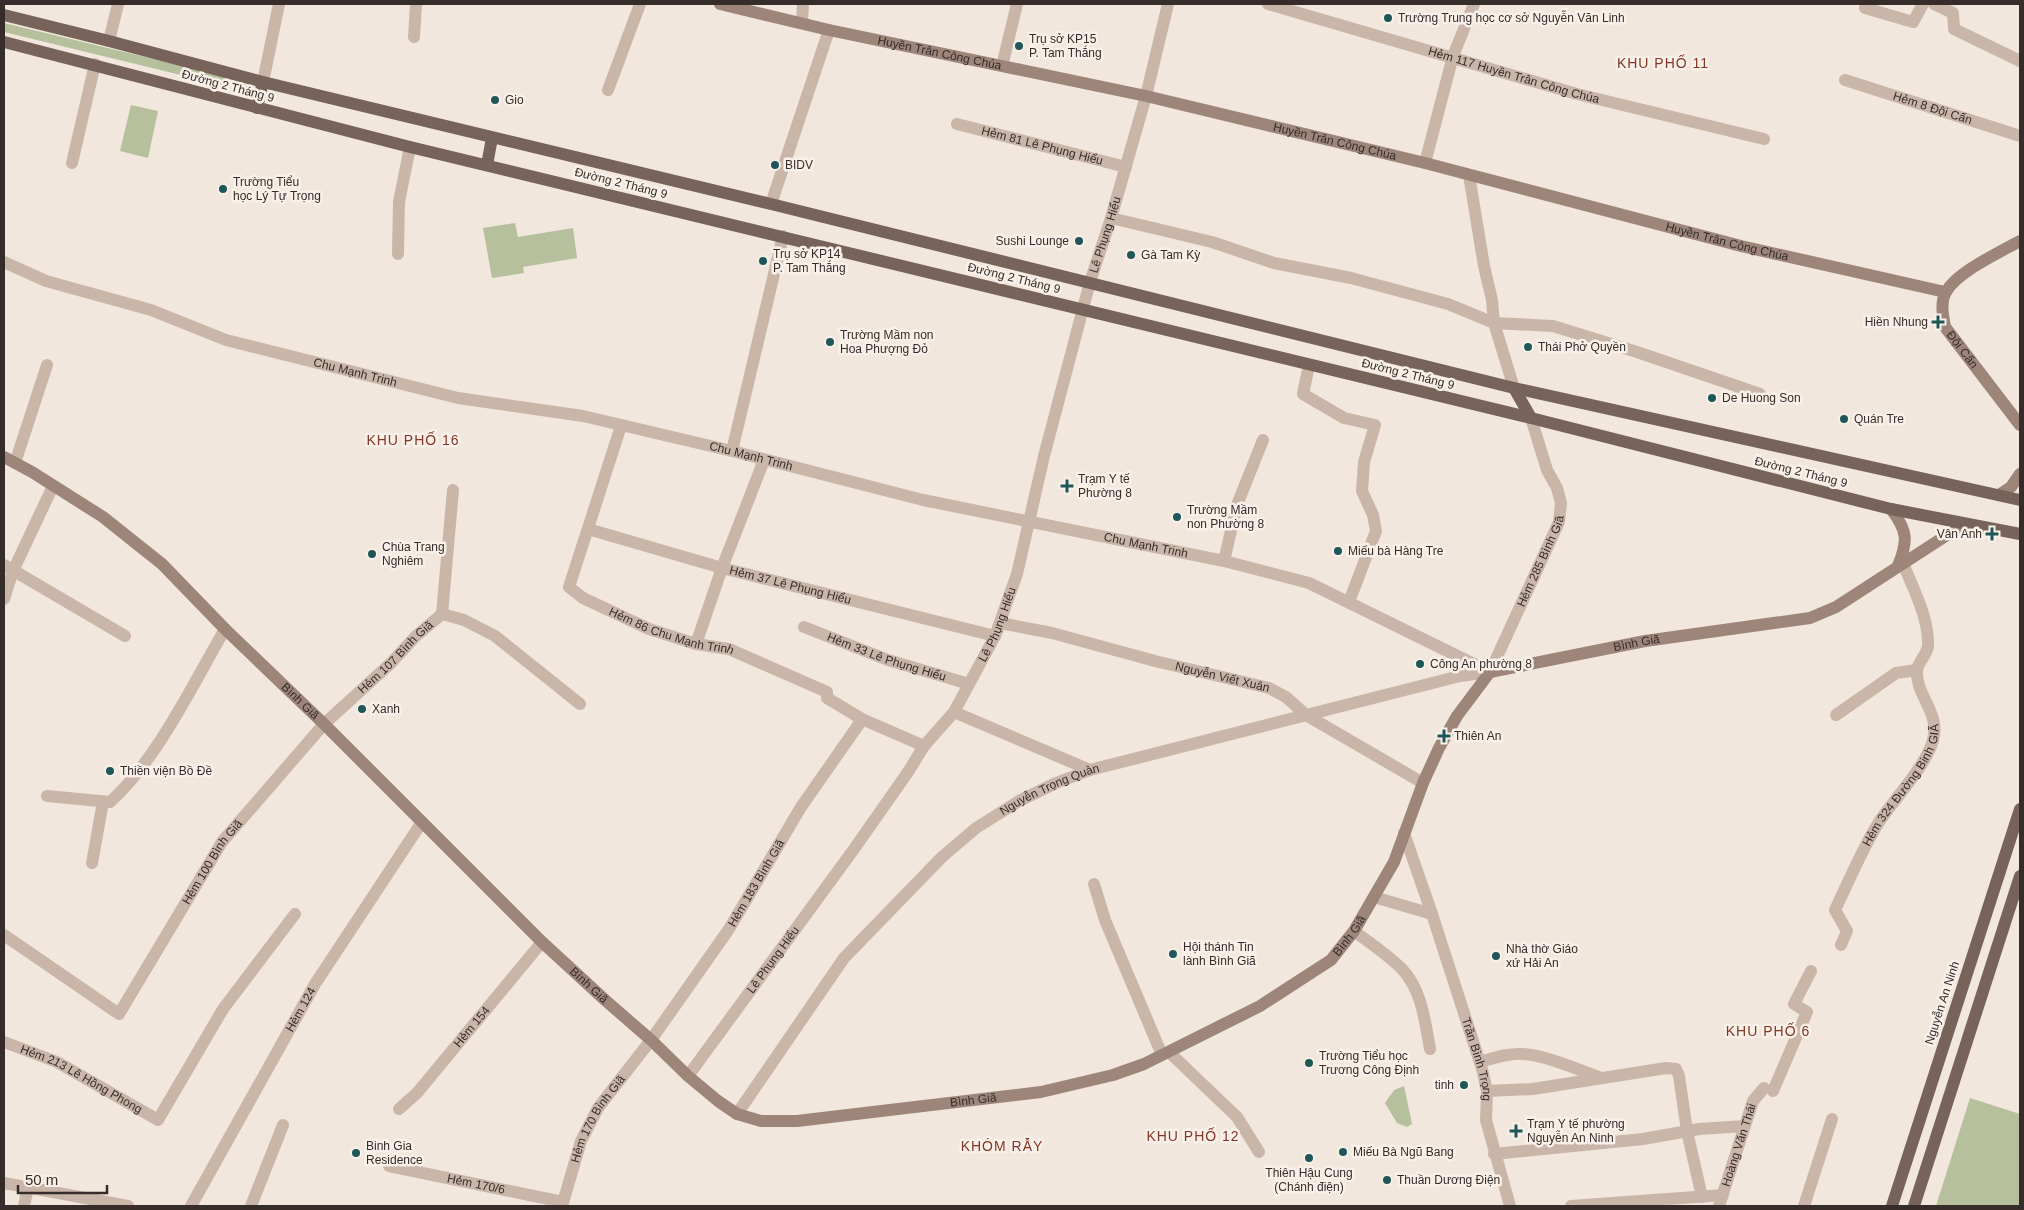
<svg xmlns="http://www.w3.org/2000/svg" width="2024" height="1210" viewBox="0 0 2024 1210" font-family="Helvetica,sans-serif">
	<rect width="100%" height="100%" fill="#f1e7dd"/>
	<g fill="#b6c09d">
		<polygon points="4,23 224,76 228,80 228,83 222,85 4,32"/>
		<polygon points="131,105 158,111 148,158 120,151"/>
		<polygon points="515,223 518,237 573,228 577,258 523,267 524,273 492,278 483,228"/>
		<polygon points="1404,1086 1412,1124 1407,1127 1397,1123 1385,1103 1394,1090"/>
		<polygon points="1970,1098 2020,1114 2020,1206 1936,1206"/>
	</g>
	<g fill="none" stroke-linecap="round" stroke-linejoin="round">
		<g stroke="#c9b6a9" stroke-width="12">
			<path id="s1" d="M1268 4 1577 94 1764 139"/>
			<polyline points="1866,4 1865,8 1913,22 1923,4"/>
			<polyline points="1934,4 1953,13 1954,29 2020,61"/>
			<polyline points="802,23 803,4"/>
			<polyline points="414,37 416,4"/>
			<polyline points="109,41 118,4"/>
			<polyline points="1002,66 1017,4"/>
			<path id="s2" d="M1845 80 2020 136"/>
			<polyline points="263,82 279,4"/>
			<polyline points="608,90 640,4"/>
			<path id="s3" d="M957 124 1126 167"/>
			<polyline points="72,163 95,64"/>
			<polyline points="1425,163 1453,56 1474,4"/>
			<polyline points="1469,175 1484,266 1492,300 1494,323 1514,388"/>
			<polyline points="771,204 829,30"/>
			<polyline points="1111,218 1212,242 1274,263 1351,278 1448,304 1494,323 1553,326 1637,352 1760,394"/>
			<polyline points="398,254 399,202 410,147"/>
			<path id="s4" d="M4 262 46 281 151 310 226 340 458 398 583 416 732 451 923 500 1224 561 1309 583 1490 672"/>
			<polyline points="1309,365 1303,394 1344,418 1375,425 1364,462 1362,491 1373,515 1376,531 1349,602"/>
			<path id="s5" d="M621 426 569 587 583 598 649 629 696 644 729 649 827 692V698L862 719 924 746"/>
			<polyline points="732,451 783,236"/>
			<polyline points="15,463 47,365"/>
			<path id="s6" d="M588 529 722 568 995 636"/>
			<polyline points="1224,561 1237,505 1263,440"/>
			<polyline points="4,565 125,636"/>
			<polyline points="4,599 13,571 53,486"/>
			<polyline points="442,614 464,620 495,636 580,704"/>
			<path id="s7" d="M1000 623 1052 633 1155 661 1269 688 1286 697 1306 715 1423 783"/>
			<path id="s8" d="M804 627 888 660 969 684"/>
			<polyline points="696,644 722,568 764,460"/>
			<path id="s9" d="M1490 672 1559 522 1561 503 1557 488 1547 470 1531 418"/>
			<polyline points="954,712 1090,770"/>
			<polyline points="1836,715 1896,673 1917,670"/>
			<path d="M47 796 110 802C157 760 193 684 225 629"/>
			<path id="s10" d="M1404 833 1432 914 1482 1069 1487 1091 1486 1120 1510 1206"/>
			<polyline points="92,863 103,802"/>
			<polyline points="1094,884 1105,920 1162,1055"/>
			<polyline points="1374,897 1432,914"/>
			<path d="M1354 931C1370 943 1388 955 1402 969 1422 990 1425 1022 1430 1049"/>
			<path id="s11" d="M4 935 119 1014 222 842 324 724 391 663 416 636 442 614 453 490"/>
			<path id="s12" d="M1841 945 1847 931 1835 910C1849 881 1862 849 1879 822 1894 799 1931 761 1934 735 1938 711 1915 693 1917 670 1918 662 1927 655 1928 646 1929 617 1913 589 1903 563"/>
			<path id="s13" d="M4 1042 57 1062 158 1120 223 1009 295 914"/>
			<polyline points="1169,1052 1237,1117 1259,1152"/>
			<path d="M1480 1062C1494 1058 1508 1053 1523 1054 1545 1055 1579 1070 1601 1078"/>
			<path id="s14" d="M688 1076 854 849 908 772 924 746 954 712 995 636 1017 574 1044 456 1090 282 1111 218 1146 96 1168 4"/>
			<polyline points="1487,1091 1533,1089 1666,1068 1676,1069 1679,1076 1687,1131 1702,1197"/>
			<polyline points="1773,1091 1807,1012 1794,1004 1811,971"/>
			<path id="s15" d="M399 1109 417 1093 542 942"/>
			<path id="s16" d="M737 1114 844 958 942 857 976 828 1019 801 1056 783 1090 770 1460 676 1490 672"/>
			<polyline points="1494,1154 1643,1139 1699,1129 1745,1126"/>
			<path id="s17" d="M389 1166 563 1202"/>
			<polyline points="4,1183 128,1206"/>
			<polyline points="24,1206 28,1187"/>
			<path id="s18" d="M191 1206 315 984 422 822"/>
			<polyline points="251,1206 283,1125"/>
			<path id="s19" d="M562 1206 581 1141 598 1108 651 1040 729 929 801 807 859 724"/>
			<polyline points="1571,1206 1723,1195"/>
			<path id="s20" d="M1719 1206 1753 1101 1764 1088"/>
			<polyline points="1804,1206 1832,1119"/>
		</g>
		<g stroke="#9d857a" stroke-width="12">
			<path id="s21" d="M720 4 829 30 1146 96 1425 163 1741 246 1945 292"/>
			<path id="s22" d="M2020 241C2000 252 1957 272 1946 292 1940 302 1943 316 1945 327L2020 425"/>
			<path id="s23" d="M4 457 32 472 103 517 162 564 225 629 324 724 542 942 605 1000 651 1040 688 1076 718 1101 737 1114 761 1121H797L1041 1092 1113 1075 1144 1064 1260 1006 1331 960 1354 931 1394 862 1423 783 1439 748 1457 716 1490 672 1645 641 1810 618 1836 607 1964 524"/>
			<polyline points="1999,495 2011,487 2020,474"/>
			<path d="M1891 509C1908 531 1908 541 1898 566"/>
		</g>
		<g stroke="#78635a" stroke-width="12">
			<polyline points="4,15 109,41 263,82 771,204 1514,388 2020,500"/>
			<polyline points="4,42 410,147 1531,418 1891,509 2020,534"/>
			<polyline points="257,108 263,82"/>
			<polyline points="487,165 492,138"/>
			<polyline points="1514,388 1531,418"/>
			<polyline points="1892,1206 2020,809"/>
			<polyline points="1914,1206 2020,876"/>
		</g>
	</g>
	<g fill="#1f5657" stroke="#f9f1e9" stroke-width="2">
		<circle cx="1388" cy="18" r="5"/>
		<circle cx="1019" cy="46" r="5"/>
		<circle cx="495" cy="100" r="5"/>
		<circle cx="775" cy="165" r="5"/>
		<circle cx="223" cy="189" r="5"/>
		<circle cx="1079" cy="241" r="5"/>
		<circle cx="1131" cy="255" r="5"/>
		<circle cx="763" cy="261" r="5"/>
		<path d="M1935.5 314.5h5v5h5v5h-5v5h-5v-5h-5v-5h5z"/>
		<circle cx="830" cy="342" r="5"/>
		<circle cx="1528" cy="347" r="5"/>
		<circle cx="1712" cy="398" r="5"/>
		<circle cx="1844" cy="419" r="5"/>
		<path d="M1064.5 478.5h5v5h5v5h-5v5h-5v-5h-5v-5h5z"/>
		<circle cx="1177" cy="517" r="5"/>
		<path d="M1989.5 526.5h5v5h5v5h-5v5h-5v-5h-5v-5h5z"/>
		<circle cx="1338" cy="551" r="5"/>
		<circle cx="372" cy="554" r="5"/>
		<circle cx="1420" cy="664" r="5"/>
		<circle cx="362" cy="709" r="5"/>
		<path d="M1441.5 728.5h5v5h5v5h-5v5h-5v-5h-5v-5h5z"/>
		<circle cx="110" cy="771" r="5"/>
		<circle cx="1173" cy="954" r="5"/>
		<circle cx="1496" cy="956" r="5"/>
		<circle cx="1309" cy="1063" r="5"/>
		<circle cx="1464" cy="1085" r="5"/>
		<path d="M1513.5 1123.5h5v5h5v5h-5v5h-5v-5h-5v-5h5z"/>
		<circle cx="1343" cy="1152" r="5"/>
		<circle cx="356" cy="1153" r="5"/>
		<circle cx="1309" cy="1158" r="5"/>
		<circle cx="1387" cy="1180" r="5"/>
	</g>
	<g text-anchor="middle" stroke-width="5" stroke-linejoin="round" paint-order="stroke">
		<g font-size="12" fill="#362c29" stroke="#f9f1e9" text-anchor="start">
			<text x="1398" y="22">Trường Trung học cơ sở Nguyễn Văn Linh</text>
			<text x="1029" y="43">Trụ sở KP15<tspan x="1029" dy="14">P. Tam Thắng</tspan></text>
			<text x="505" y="104">Gio</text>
			<text x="785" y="169">BIDV</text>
			<text x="233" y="186">Trường Tiểu<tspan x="233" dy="14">học Lý Tự Trọng</tspan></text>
			<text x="1069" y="245" text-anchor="end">Sushi Lounge</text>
			<text x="773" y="258">Trụ sở KP14<tspan x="773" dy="14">P. Tam Thắng</tspan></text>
			<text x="1141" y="259">Gà Tam Kỳ</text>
			<text x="1928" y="326" text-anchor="end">Hiền Nhung</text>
			<text x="840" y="339">Trường Mầm non<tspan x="840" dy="14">Hoa Phượng Đỏ</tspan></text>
			<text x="1538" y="351">Thái Phở Quyền</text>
			<text x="1722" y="402">De Huong Son</text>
			<text x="1854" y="423">Quán Tre</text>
			<text x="1078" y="483">Trạm Y tế<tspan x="1078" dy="14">Phường 8</tspan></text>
			<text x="1187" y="514">Trường Mầm<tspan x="1187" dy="14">non Phường 8</tspan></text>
			<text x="1982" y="538" text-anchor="end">Vân Anh</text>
			<text x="382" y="551">Chùa Trang<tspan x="382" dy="14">Nghiêm</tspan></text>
			<text x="1348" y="555">Miếu bà Hàng Tre</text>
			<text x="1430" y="668">Công An phường 8</text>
			<text x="372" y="713">Xanh</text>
			<text x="1454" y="740">Thiên An</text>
			<text x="120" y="775">Thiền viện Bồ Đề</text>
			<text x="1183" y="951">Hội thánh Tin<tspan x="1183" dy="14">lành Bình Giã</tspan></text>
			<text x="1506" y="953">Nhà thờ Giáo<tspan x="1506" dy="14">xứ Hải An</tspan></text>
			<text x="1319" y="1060">Trường Tiểu học<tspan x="1319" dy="14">Trương Công Định</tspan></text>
			<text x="1454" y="1089" text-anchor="end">tinh</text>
			<text x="1527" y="1128">Trạm Y tế phường<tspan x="1527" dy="14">Nguyễn An Ninh</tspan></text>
			<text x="366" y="1150">Binh Gia<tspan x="366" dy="14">Residence</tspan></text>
			<text x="1353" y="1156">Miếu Bà Ngũ Bang</text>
			<text x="1309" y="1177" text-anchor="middle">Thiên Hậu Cung<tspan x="1309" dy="14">(Chánh điện)</tspan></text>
			<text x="1397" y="1184">Thuần Dương Điện</text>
		</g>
		<g font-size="12" fill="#362c29" stroke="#f9f1e9">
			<text dy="4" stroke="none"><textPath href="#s21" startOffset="225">Huyền Trân Công Chúa</textPath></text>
			<text dy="4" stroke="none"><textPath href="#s1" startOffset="256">Hẻm 117 Huyền Trân Công Chúa</textPath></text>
			<text transform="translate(228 86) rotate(15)" y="4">Đường 2 Tháng 9</text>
			<text dy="4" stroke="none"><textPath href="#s2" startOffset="92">Hẻm 8 Đội Cấn</textPath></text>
			<text dy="4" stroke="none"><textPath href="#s21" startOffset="630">Huyền Trân Công Chúa</textPath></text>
			<text dy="4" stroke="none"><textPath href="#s3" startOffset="88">Hẻm 81 Lê Phụng Hiểu</textPath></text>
			<text transform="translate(621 183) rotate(14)" y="4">Đường 2 Tháng 9</text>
			<text dy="4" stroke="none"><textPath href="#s14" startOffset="954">Lê Phụng Hiểu</textPath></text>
			<text dy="4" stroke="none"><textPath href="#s21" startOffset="1035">Huyền Trân Công Chúa</textPath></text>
			<text transform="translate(1014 278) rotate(14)" y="4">Đường 2 Tháng 9</text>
			<text dy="4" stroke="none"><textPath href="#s22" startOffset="155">Đội Cấn</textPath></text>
			<text dy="4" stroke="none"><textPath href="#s4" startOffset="369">Chu Mạnh Trinh</textPath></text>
			<text transform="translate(1408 374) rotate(14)" y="4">Đường 2 Tháng 9</text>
			<text dy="4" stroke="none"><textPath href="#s4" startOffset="774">Chu Mạnh Trinh</textPath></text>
			<text transform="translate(1801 472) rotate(14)" y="4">Đường 2 Tháng 9</text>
			<text dy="4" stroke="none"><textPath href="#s4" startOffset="1179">Chu Mạnh Trinh</textPath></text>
			<text dy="4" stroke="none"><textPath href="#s9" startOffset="122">Hẻm 285 Bình Giã</textPath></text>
			<text dy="4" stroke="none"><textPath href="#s6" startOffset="210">Hẻm 37 Lê Phụng Hiểu</textPath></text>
			<text dy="4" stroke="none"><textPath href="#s14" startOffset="549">Lê Phụng Hiểu</textPath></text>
			<text dy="4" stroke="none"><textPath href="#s5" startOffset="282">Hẻm 86 Chu Mạnh Trinh</textPath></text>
			<text dy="4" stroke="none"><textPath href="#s23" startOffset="2096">Bình Giã</textPath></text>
			<text dy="4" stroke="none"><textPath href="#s8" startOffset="88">Hẻm 33 Lê Phụng Hiểu</textPath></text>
			<text dy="4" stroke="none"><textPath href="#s11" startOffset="594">Hẻm 107 Bình Giã</textPath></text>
			<text dy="4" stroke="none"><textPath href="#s7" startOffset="229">Nguyễn Viết Xuân</textPath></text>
			<text dy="4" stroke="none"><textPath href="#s23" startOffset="386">Bình Giã</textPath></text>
			<text dy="4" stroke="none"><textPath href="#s12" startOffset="182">Hẻm 324 Đường Binh GIÃ</textPath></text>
			<text dy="4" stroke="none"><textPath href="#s16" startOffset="458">Nguyễn Trọng Quản</textPath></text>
			<text dy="4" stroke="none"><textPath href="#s11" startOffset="318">Hẻm 100 Bình Giã</textPath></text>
			<text dy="4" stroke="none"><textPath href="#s19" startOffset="380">Hẻm 183 Bình Giã</textPath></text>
			<text dy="4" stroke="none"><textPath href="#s23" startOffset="1646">Bình Giã</textPath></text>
			<text dy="4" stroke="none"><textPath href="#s14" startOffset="144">Lê Phụng Hiểu</textPath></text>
			<text dy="4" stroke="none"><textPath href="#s23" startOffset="791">Bình Giã</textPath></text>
			<text transform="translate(1942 1003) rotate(-72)" y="4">Nguyễn An Ninh</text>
			<text dy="4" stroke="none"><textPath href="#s18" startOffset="225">Hẻm 124</textPath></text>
			<text dy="4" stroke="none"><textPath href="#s15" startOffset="110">Hẻm 154</textPath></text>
			<text dy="4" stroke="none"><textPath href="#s10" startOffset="238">Trần Bình Trọng</textPath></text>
			<text dy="4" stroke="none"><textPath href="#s13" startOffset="86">Hẻm 213 Lê Hồng Phong</textPath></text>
			<text dy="4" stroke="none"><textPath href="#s23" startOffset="1226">Bình Giã</textPath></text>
			<text dy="4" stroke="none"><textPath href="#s19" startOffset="95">Hẻm 170 Bình Giã</textPath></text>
			<text dy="4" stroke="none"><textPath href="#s20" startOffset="64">Hoàng Văn Thái</textPath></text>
			<text dy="4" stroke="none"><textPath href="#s17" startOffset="89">Hẻm 170/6</textPath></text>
		</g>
		<g font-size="14" letter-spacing="1" fill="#833624" stroke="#f9f1e9">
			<text x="1663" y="68">KHU PHỐ 11</text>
			<text x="413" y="445">KHU PHỐ 16</text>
			<text x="1768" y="1036">KHU PHỐ 6</text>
			<text x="1193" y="1141">KHU PHỐ 12</text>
			<text x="1002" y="1151">KHÓM RẪY</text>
		</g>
	</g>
	<rect width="2024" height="1210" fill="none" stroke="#362c29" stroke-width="10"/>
	<path d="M18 1185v8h89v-8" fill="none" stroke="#362c29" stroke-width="2.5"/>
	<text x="25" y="1185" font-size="15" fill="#362c29" stroke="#f9f1e9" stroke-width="4" paint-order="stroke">50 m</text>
</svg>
